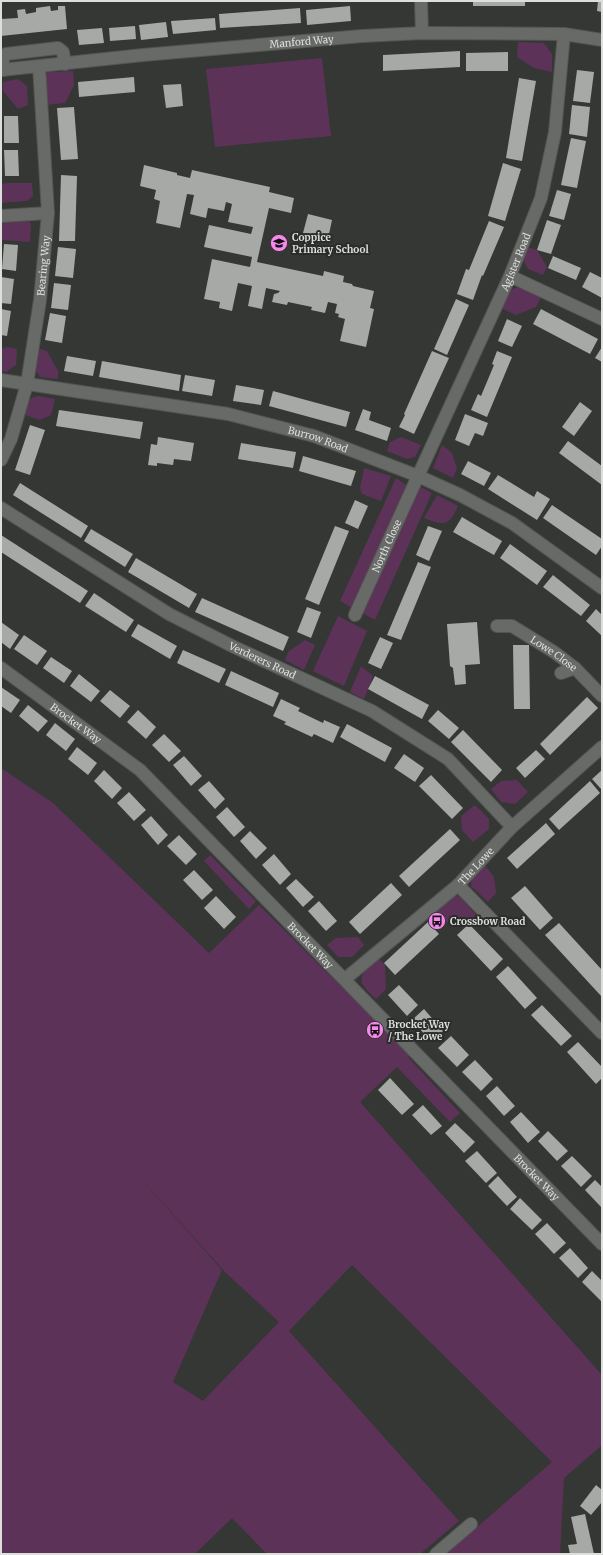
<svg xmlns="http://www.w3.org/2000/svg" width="603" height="1555" viewBox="0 0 603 1555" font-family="Merriweather,serif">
	<rect width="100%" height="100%" fill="#343734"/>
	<g fill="#5d3258" fill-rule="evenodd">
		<polygon points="518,42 544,43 552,54 552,72 534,68 517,57"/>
		<polygon points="322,58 331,136 215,147 206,69"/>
		<polygon points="73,71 74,85 65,103 46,105 44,77 48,72"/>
		<polygon points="18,79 27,86 28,105 18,109 3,91 3,82"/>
		<polygon points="7,183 32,183 33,196 27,201 1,203 1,184"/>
		<polygon points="27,218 31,224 30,242 1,240 1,220"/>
		<polygon points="527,247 537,250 547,267 543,275 528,269 523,260"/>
		<polygon points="520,286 541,297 536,307 516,315 501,308 508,291"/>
		<polygon points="7,347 17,349 16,365 6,372 1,371 1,349"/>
		<polygon points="37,348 47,351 58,371 58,379 40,377 33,367"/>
		<path d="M38 396 55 399 51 415 40 420 25 415C25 404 27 398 38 396Z"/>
		<polygon points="401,437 421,445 415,457 407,459 387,451 390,442"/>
		<polygon points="442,445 452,453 457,468 453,478 433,468"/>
		<polygon points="364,468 391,476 381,501 362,494 360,488"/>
		<polygon points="396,478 406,485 354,609 340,601"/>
		<polygon points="419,486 432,493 375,620 362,613"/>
		<path d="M437 495 458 506C450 526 443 526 424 518Z"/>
		<polygon points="338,616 367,631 344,686 313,671"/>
		<polygon points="305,640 315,645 304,670 285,660 288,652"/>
		<polygon points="361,666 373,676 364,699 350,692"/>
		<path d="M1 768 53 803 209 953 259 905 410 1055 408 1057 460 1113 450 1122 397 1067 360 1102 602 1375V1445L564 1478 560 1554H446L552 1462 352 1265 289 1331 459 1521 420 1554H267L232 1518 195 1554H1ZM120 1155 225 1272 279 1322 203 1401 173 1382 222 1270Z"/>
		<polygon points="501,781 517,780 528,792 515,804 501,802 491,789"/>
		<polygon points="475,805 489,819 489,829 473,842 462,830 461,816"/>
		<polygon points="210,855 256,901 249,909 204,861"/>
		<polygon points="484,864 494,877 496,893 488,902 471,886 472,875"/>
		<polygon points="452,895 460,897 476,915 466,924 439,921 432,913"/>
		<polygon points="358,937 364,945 352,957 338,957 327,945 336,938"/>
		<path d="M378 958 385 965 386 989 376 999C354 980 359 975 378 958Z"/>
	</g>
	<g fill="#a6a9a6">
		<rect x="473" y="1" width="52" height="5"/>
		<polygon points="598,1 602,1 602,12 597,11"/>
		<polygon points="50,6 51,11 58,10 58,6 65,6 67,29 1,36 1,19 18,18 17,10 25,9 26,14 36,12 36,8"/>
		<polygon points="350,6 351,21 307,25 306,10"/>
		<polygon points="300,8 301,23 220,28 219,14"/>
		<polygon points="215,18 216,30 173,34 171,21"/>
		<polygon points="166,22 168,37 141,40 139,25"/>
		<polygon points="135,26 136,39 110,41 109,28"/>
		<polygon points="102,28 104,43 79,45 77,30"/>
		<polygon points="460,51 460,67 383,71 383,55"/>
		<polygon points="508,52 508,71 466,71 466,53"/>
		<polygon points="577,70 594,72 590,103 573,101"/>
		<polygon points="134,77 135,92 79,97 78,82"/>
		<polygon points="519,78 536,81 522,161 506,158"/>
		<polygon points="181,84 183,106 166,108 163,85"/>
		<polygon points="572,105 590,107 587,137 569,134"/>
		<polygon points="74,107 78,159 61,160 57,108"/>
		<polygon points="4,116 18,116 19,143 4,143"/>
		<polygon points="571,138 586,141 577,188 561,185"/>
		<polygon points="4,150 18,150 19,176 5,176"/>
		<polygon points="503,163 521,169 505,221 488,216"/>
		<polygon points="144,165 177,173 177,175 190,178 192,170 270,187 269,192 294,198 291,213 269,208 257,262 323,276 324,271 344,276 343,282 352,284 353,286 374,291 370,308 374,309 366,347 340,341 345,319 338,317 339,314 335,313 337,304 328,302 325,313 311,310 312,307 288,302 287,305 272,302 274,294 278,293 280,291 266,288 262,309 248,306 252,286 238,283 232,311 219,308 220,302 204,299 212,259 250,267 252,257 204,247 209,225 251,234 253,227 228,222 232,204 226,202 224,211 208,208 206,218 190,214 194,195 187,194 180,228 156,223 160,201 154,199 156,190 140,186"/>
		<polygon points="61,175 77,176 75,241 59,241"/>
		<polygon points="557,190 571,194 564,220 549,216"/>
		<polygon points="308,214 332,220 328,239 303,233"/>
		<polygon points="547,220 561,225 551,254 537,250"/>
		<polygon points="489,221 504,227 483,276 482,275 473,300 457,294 466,269 469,270"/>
		<polygon points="4,244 18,245 16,271 2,269"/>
		<polygon points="58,247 76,249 73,278 55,276"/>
		<polygon points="553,256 581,268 576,280 548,268"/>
		<polygon points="590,272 602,278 602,298 582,287"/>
		<polygon points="1,277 14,279 11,304 1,303"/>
		<polygon points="54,283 71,285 68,310 51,308"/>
		<polygon points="456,299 469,305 447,355 434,349"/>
		<polygon points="1,309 11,311 7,336 1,335"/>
		<polygon points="541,309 598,339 590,354 533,324"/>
		<polygon points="50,313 66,316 62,343 45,340"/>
		<polygon points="507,319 522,326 512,347 498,341"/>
		<polygon points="602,347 602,362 595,358"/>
		<polygon points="432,351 449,358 414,434 399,427 405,415 404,414"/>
		<polygon points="497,351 512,357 487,417 471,410 478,394 481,396 494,365 492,364"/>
		<polygon points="67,356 96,361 93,376 64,371"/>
		<polygon points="102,361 181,375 179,391 99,377"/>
		<polygon points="185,375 215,380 212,396 182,391"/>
		<polygon points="236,385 264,390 261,405 233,401"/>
		<polygon points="273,391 350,412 346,427 269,406"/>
		<polygon points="580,402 592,411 574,436 562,427"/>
		<polygon points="363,409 371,412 369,420 391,428 387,441 355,430"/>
		<polygon points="59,410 143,422 140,439 56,426"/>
		<polygon points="465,414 488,423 483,436 475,433 469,446 455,440"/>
		<polygon points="30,425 45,430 30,475 15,470"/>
		<polygon points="158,437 194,443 191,461 174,459 173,465 157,463 157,466 148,465 151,444 157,445"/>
		<polygon points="568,441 602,466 602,485 559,453"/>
		<polygon points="241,443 296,452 293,468 238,459"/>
		<polygon points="303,456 356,471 351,486 299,471"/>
		<polygon points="468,461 491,473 484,486 461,474"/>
		<polygon points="498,475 534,497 537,491 550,499 537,520 488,489"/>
		<polygon points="20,483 88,526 81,538 13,495"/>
		<polygon points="355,500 368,506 358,529 345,523"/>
		<polygon points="552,505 602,539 602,546 596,555 543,518"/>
		<polygon points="462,517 502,541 494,555 453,532"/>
		<polygon points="335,526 349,531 319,605 305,599"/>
		<polygon points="428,526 442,531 429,561 416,555"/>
		<polygon points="91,529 133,554 125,567 84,541"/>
		<polygon points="1,535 88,591 80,603 1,552"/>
		<polygon points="510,544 547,571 537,585 500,558"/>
		<polygon points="136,558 197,594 189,608 128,572"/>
		<polygon points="418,562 431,567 401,640 387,635"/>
		<polygon points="553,575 590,605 581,616 543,587"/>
		<polygon points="94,593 134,620 126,632 85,606"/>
		<polygon points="202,598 289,637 283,651 195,612"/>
		<polygon points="307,607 321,612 311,638 297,632"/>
		<polygon points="596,609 602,615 602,636 586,621"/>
		<polygon points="1,622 19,635 10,649 1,642"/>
		<polygon points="477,622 480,664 465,665 466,684 455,685 453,668 450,666 447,624"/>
		<polygon points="138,624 177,646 170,659 131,636"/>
		<polygon points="24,635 47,651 37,665 14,649"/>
		<polygon points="380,637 393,643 381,669 368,663"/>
		<polygon points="513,645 529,645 530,709 514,709"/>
		<polygon points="183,650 226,669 219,683 177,663"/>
		<polygon points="51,657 72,671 64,683 43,668"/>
		<polygon points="231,671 279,693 273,707 225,685"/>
		<polygon points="79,674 100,691 91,702 70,686"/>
		<polygon points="375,676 429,705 422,719 368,689"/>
		<polygon points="1,687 20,700 11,713 1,706"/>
		<polygon points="110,690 130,706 120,718 100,701"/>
		<polygon points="587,697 598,708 550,755 540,744"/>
		<polygon points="281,699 300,708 298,711 323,723 324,720 340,727 333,743 314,734 312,737 284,724 286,722 273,716"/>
		<polygon points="28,705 48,721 38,732 19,716"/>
		<polygon points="138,710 156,727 146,739 127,722"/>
		<polygon points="438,710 459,728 449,739 428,721"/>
		<polygon points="55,723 75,739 66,751 46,735"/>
		<polygon points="347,724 392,748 385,762 340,737"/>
		<polygon points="463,730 502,770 491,782 451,742"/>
		<polygon points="164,734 181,751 169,762 152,745"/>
		<polygon points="77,747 97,763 88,775 68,759"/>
		<polygon points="536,750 545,759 525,778 516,768"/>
		<polygon points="404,754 424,768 415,782 394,768"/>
		<polygon points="184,756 202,776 191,786 173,765"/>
		<polygon points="104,770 122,788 112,799 94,781"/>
		<polygon points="602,770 602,790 592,779"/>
		<polygon points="431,775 463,808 452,819 419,786"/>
		<polygon points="209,781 225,799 215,809 198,790"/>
		<polygon points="590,781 600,793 559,830 549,819"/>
		<polygon points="129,792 146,810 134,821 117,803"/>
		<polygon points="227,807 245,827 234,837 216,817"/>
		<polygon points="151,816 168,835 158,845 141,825"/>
		<polygon points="546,823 555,834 517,869 507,858"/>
		<polygon points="450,829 460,840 409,887 399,876"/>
		<polygon points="250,831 267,848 256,859 240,841"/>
		<polygon points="179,835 197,854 186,865 167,846"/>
		<polygon points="274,854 291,874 280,885 262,865"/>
		<polygon points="194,870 213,890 202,900 183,880"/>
		<polygon points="296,879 314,897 303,907 286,888"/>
		<polygon points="391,883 402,895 360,934 349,922"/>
		<polygon points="525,886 553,918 540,930 511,898"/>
		<polygon points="216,896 236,917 224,929 204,908"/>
		<polygon points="319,901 337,921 326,931 308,911"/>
		<polygon points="428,922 439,934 395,975 384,963"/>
		<polygon points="559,923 602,970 602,997 545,935"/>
		<polygon points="469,924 503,959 491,971 457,935"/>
		<polygon points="508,966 537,998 525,1009 496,977"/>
		<polygon points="399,985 418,1005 407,1016 388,995"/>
		<polygon points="542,1005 572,1036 561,1046 531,1015"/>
		<polygon points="424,1009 443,1031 431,1042 412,1020"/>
		<polygon points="451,1036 469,1055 457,1067 438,1048"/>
		<polygon points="578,1042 602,1067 602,1078 596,1084 567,1052"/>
		<polygon points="475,1060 493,1079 481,1091 462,1072"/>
		<polygon points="390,1078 414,1104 402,1115 378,1090"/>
		<polygon points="497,1086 515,1106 504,1116 486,1096"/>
		<polygon points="423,1105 442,1126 431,1135 412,1115"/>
		<polygon points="521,1112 540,1132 528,1143 510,1122"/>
		<polygon points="455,1123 475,1142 464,1153 445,1133"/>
		<polygon points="548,1131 568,1151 557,1161 538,1141"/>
		<polygon points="477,1151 497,1173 486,1183 465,1161"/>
		<polygon points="572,1156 592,1176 581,1187 561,1166"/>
		<polygon points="498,1176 517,1197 507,1206 488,1186"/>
		<polygon points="595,1180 602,1187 602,1208 585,1190"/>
		<polygon points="520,1198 542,1220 532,1230 510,1209"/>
		<polygon points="547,1223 566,1243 554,1254 535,1234"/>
		<polygon points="570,1248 588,1268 578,1278 559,1258"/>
		<polygon points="592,1271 602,1281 601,1301 582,1282"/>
		<polygon points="596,1485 602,1490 602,1502 591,1515 580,1506"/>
		<polygon points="585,1514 594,1554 570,1554 568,1545 577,1544 571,1517"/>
	</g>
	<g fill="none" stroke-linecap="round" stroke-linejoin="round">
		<defs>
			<g id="minor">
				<polyline points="421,1 422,33"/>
				<path id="s1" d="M1 70 143 55 362 36 422 33 564 34 602 40"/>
				<polyline points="3,70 3,56 6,54 58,48 63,52 65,64"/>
				<polyline points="1,216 48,213"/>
				<polyline points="510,276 602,319"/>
				<path id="s2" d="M1 380 228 414 314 436 418 476 460 495 512 523 602 588"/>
				<path id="s3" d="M1 460 11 439 27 384 40 300 48 213 39 66"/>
				<path id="s4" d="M1 508 169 614 232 646 372 711 448 759 512 827"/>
				<path id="s5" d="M355 615 418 476 510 276 541 198 555 132 564 34"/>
				<path id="s6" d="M497 626H512L554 652 575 668 602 696"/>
				<path id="s7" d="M1 668 140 770 602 1244"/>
				<polyline points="561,673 575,668"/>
				<polyline points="458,885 602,1033"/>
				<path id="s8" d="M345 979 458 885 512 827 602 747"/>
				<polyline points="436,1554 471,1524"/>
			</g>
		</defs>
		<use href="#minor" stroke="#525552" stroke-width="14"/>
		<use href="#minor" stroke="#676a67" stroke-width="12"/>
	</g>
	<defs>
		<symbol id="school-disc" viewBox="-11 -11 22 22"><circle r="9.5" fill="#f788eb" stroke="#2a2d2a"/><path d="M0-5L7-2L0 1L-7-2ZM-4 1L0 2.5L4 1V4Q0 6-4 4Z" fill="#111"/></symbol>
		<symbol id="bus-disc" viewBox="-11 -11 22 22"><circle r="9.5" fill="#f788eb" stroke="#2a2d2a"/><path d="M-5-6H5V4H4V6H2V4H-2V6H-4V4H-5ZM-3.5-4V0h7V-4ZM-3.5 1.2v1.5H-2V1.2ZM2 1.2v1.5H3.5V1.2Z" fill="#111"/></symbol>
	</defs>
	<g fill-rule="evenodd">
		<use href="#school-disc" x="269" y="233" width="20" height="20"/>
		<use href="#bus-disc" x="427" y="911" width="20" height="20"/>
		<use href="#bus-disc" x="365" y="1020" width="20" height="20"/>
	</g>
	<g text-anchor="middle" stroke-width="4" stroke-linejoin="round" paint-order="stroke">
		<g font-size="10" fill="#dddfdd" stroke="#2a2d2a">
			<text dy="4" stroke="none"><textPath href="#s1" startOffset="302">Manford Way</textPath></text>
			<text dy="4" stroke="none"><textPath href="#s5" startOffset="388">Agister Road</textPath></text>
			<text dy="4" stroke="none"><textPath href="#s3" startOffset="200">Bearing Way</textPath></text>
			<text dy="4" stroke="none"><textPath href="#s2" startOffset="323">Burrow Road</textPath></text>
			<text dy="4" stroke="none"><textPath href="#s5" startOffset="76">North Close</textPath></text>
			<text dy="4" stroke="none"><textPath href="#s6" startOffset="65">Lowe Close</textPath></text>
			<text dy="4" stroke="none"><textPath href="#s4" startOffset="303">Verderers Road</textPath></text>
			<text dy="4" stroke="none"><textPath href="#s7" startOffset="93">Brocket Way</textPath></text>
			<text dy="4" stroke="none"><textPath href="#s8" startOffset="173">The Lowe</textPath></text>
			<text dy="4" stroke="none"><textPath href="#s7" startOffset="417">Brocket Way</textPath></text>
			<text dy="4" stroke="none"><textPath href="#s7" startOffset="741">Brocket Way</textPath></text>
		</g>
		<g font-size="10" font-weight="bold" fill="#dddfdd" stroke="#2a2d2a" text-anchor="start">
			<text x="292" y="241">Coppice<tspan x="292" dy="12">Primary School</tspan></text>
			<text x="450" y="925">Crossbow Road</text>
			<text x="388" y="1028">Brocket Way<tspan x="388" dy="12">/ The Lowe</tspan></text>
		</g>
	</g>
	<rect width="603" height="1555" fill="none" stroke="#dddfdd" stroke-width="4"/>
</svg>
